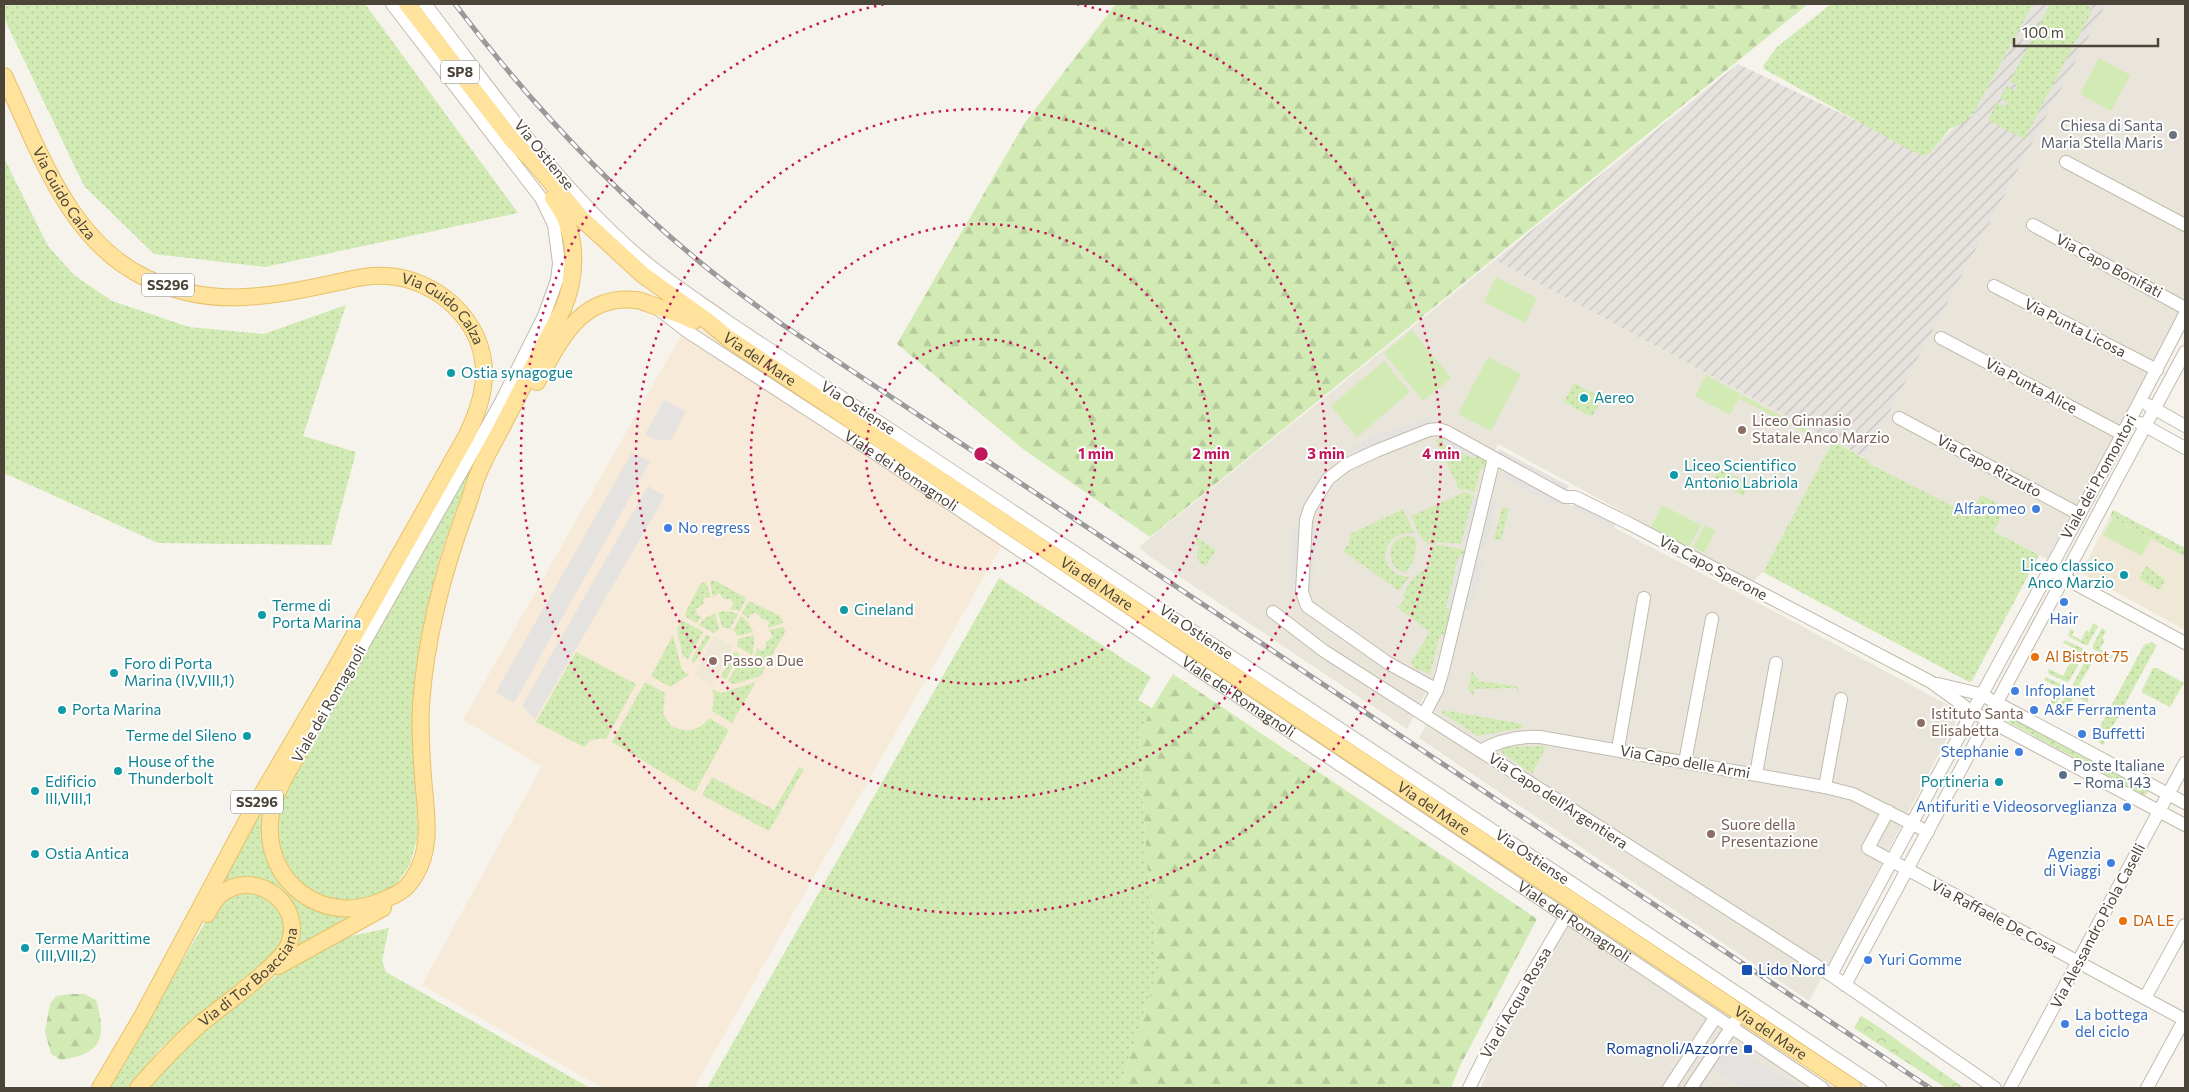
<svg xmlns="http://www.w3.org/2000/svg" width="2189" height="1092" viewBox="0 0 2189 1092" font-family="Commissioner,sans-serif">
	<defs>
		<pattern id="industrial-furrows" width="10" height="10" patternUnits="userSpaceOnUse" patternTransform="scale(1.25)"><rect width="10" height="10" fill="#e6e2dd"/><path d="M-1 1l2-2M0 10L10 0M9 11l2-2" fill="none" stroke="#c7c3be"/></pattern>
		<pattern id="grass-dots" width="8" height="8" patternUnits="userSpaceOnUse" patternTransform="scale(1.25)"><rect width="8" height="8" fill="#d2eab4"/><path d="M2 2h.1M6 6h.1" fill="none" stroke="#b6ca9c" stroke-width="1.8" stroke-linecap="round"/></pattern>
		<pattern id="forest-firs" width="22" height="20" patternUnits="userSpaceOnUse" patternTransform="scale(1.25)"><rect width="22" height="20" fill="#d2eab4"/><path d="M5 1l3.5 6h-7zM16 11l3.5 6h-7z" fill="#b6ca9c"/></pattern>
		<pattern id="park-crowns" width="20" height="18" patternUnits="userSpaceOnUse" patternTransform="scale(1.25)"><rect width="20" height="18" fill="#d2eab4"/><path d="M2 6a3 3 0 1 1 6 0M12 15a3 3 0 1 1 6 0" fill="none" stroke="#b6ca9c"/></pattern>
	</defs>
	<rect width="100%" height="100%" fill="#f6f3ec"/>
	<g fill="#eae5da">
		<polygon points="2106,4 2185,4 2185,306 2047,559 1868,463 1865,458"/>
		<polygon points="1495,260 1833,441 1763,572 1752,582 1498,444 1489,462 1433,679 1407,729 1146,554 1139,547"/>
		<polygon points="1498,467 1783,616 1961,712 1809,1001 1419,738 1436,708"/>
		<polygon points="1575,914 1718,1008 1835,1088 1481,1088 1492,1057"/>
	</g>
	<polygon fill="#f7ead8" points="700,302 1019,515 694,1088 603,1088 422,985 542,766 463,720"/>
	<polygon fill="url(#industrial-furrows)" points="2033,4 2106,4 1865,458 1495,260 1738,64 1928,155 1952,129 1973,115"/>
	<g fill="#efe8d6">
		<polygon points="2113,510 2185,548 2185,630 2081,573"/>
		<polygon points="715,636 733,647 712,685 694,675"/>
	</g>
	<g fill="url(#grass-dots)">
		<polygon points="4,4 365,4 518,213 265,267 154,254 84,186 4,18"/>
		<polygon points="1831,4 2033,4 1974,113 1962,124 1947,130 1949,130 1931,152 1926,156 1911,151 1764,69 1763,66 1777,47"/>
		<polygon points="2050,4 2089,4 2091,13 2024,139 1988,120 1997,102 2006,107 2009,103 2000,98 2006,86 2015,91 2018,86 2010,81"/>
		<polygon points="4,158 48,246 74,275 112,301 189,327 264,334 346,305 303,436 356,452 331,545 158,543 4,473"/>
		<polygon points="1574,383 1602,398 1592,417 1564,402"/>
		<polygon points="513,388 457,508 441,554 425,617 415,682 415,774 418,835 410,864 396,885 383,894 351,903 329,900 300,887 275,846 281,795"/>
		<polygon points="1446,436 1442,443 1473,458 1476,452 1489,462 1487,470 1480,469 1475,492 1465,489 1460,491 1436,440"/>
		<polygon points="1833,441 1869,461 1868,463 1970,515 1981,495 2006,508 1994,531 2039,555 1972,681 1969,682 1763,572"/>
		<polygon points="1719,467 1749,484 1743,496 1713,480"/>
		<polygon points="1465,492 1474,495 1461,544 1438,542 1428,545 1419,535 1411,516"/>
		<polygon points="1502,507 1509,509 1501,541 1494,539"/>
		<path d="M1403 509 1414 533C1380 530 1374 574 1409 577L1399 591 1343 551 1349 544 1350 534Z"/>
		<polygon points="2113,510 2185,548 2185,557 2110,516"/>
		<path d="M1406 536 1415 537C1419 547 1413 567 1405 573L1395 568C1387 554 1389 540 1406 536Z"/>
		<polygon points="1196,537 1216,550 1206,566 1198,561 1197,552 1200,547 1197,545"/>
		<path d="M1438 545 1467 550 1466 557 1459 555 1447 608 1454 610 1447 636 1440 635 1430 674 1414 668 1411 662 1430 632 1398 608 1405 599 1403 595C1406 590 1409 581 1414 578 1428 565 1430 572 1430 549Z"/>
		<polygon points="2146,566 2165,580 2160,590 2139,579"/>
		<polygon points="999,578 1151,677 1138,700 1152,708 1139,736 1147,864 1159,967 1120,1088 707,1088"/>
		<polygon points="714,580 746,598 740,611 730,609 734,603 730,599 724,599 719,593 713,597 710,582"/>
		<polygon points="706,582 711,597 704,598 703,604 696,609 697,615 702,617 696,623 686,617 685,613 701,583"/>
		<polygon points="749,601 780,616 783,623 768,628 769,621 761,619 759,615 756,613 751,614 749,619 742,613"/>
		<polygon points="729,611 738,614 730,629 722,627 718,612"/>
		<polygon points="715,613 719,629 714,633 699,625 704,619"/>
		<polygon points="741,616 748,622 753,632 738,636 733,630"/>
		<polygon points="682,620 703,632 688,659 683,656 677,630"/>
		<polygon points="2093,623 2098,626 2088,645 2085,645 2068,636 2070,629 2074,631 2072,635 2081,640 2086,630 2089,632"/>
		<polygon points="783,627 786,631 769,660 764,661 755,656 757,648 762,651 766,648 766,642 773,637 769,630"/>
		<polygon points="2102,628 2106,631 2102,638 2105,640 2100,649 2113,656 2111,659 2093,649 2093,644"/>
		<polygon points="673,635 682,670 689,675 670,687 651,676"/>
		<polygon points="706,635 710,636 710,638 694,663 691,660"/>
		<polygon points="754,635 754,645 752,655 737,646 738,639"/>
		<polygon points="2065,640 2082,648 2085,652 2070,680 2067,682 2049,674 2048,671 2049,669 2063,676 2077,650 2063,643"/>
		<polygon points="2151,642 2157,645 2103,745 2097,741 2096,734 2144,645"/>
		<polygon points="735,651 740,654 726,679 724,679 721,676"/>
		<path d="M576 652 636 684 606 739C595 738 591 739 584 747L536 722Z"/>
		<polygon points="2092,652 2109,661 2108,665 2094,659 2079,685 2093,692 2091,695 2073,686 2073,684 2089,653"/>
		<polygon points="743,655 765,667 761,676 734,684 728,681"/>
		<polygon points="2153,668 2157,668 2184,683 2170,707 2143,693 2142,690"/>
		<polygon points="1472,671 1479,681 1517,686 1519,693 1516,688 1473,689 1474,697 1468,689"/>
		<polygon points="2045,677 2064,685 2063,692 2056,704 2050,703 2056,686 2044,680"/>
		<path d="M645 682 665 693 663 713 671 726C686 733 700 731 709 718L729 730 695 792 612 742Z"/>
		<polygon points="756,682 732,723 712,711 714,696 712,689 721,693"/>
		<polygon points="2070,689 2088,698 2088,703 2075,696 2064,711 2058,708"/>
		<polygon points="1443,710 1523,724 1522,728 1478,736 1442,713"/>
		<polygon points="2004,714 2148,791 2145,796 2001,718"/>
		<polygon points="1546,746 1532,774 1500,751 1505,747"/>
		<polygon points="799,767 804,769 769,831 702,795 712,777 774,810"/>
		<polygon points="268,800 264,835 298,897 365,909 289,951 278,890 217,889"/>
		<polygon points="246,887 282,906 287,936 269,958 160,1049 129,1088 108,1088 217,902"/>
		<polygon points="389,928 382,961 386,972 590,1088 147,1088 204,1028 302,957 332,940"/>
	</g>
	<g fill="url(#forest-firs)">
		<polygon points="1116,4 1808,4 1150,537 1023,449 897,344 1024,124"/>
		<polygon points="1173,674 1537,919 1460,1066 1451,1088 1120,1088 1159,967 1147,864 1139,736 1152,708"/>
		<path d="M70 994H84L96 1000C107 1038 102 1054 61 1060L51 1054 45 1031 50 1004 56 996Z"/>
	</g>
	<polygon fill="url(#park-crowns)" points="1861,1016 1876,1025 1964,1088 1946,1088 1854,1028"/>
	<g fill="#d2eab4">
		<polygon points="2099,58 2130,75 2111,111 2080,94"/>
		<polygon points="1496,277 1537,298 1525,323 1484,302"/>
		<polygon points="1412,330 1451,378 1423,401 1384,353"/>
		<polygon points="1488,357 1521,374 1491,431 1458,414"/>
		<polygon points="1384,361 1410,392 1357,437 1331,406"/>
		<polygon points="1706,375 1741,394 1730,415 1695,396"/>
		<polygon points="1742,395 1821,437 1819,440 1740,399"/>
		<polygon points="1662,505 1701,525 1689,547 1651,527"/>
		<polygon points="2113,518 2151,539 2141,556 2103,535"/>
		<polygon points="1705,525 1716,531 1704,553 1693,547"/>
	</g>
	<g fill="#e5e3e0">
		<polygon points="664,400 686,412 671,440 655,440 645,434"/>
		<polygon points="1431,417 1434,424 1378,442 1353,455 1350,449 1376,435"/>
		<polygon points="1446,436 1476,452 1473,458 1442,443"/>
		<polygon points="1499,449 1569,486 1556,506 1502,477 1507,466 1494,459"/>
		<polygon points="632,452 650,462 514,703 496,692"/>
		<polygon points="648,486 665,496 535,719 522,706"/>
		<polygon points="1577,496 1619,518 1613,529 1572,507"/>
		<polygon points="1473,497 1480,499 1468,543 1462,541"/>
		<polygon points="1490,501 1496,503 1485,548 1479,546"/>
		<polygon points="1305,521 1316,521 1313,590 1303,590 1303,594 1290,593 1293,526 1304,527"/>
		<polygon points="1459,555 1466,557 1454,610 1446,608"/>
		<polygon points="1476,556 1484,558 1471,611 1464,609"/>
		<polygon points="1729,1044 1802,1088 1742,1088 1712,1069"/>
	</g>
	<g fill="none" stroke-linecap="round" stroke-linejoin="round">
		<defs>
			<g id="minor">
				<path d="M425 4C491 89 553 181 635 253 663 278 696 299 727 321L1880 1088"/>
				<polyline points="2066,162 2185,225"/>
				<polyline points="2033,225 2185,308"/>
				<polyline points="1994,286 2157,370"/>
				<path id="s1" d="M658 309 688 332 882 458 1822 1088"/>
				<polyline points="1941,338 2122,434"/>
				<polyline points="2148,405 2185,426"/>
				<polyline points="1899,418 2079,514"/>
				<polyline points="2140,423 2185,448"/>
				<polyline points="1494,458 1443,670 1437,690 1388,663 1307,606 1302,592 1306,520 1310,508 1328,479 1346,465 1376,451 1429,430 1438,429 1447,432 1565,497 1575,497 1628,523 1931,682 1971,711 2185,825"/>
				<polyline points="2048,569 2185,643"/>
				<polyline points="1273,612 1324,651 1831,975 1995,1088"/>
				<polyline points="1938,684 1980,694 2185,803"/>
				<polyline points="1424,715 1437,690"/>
				<polyline points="307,738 341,684 501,402 544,316 557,280 559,263 554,225 541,198 392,4"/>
				<polyline points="1618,749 1644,598"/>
				<path d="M1480 751C1498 741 1520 736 1540 737L1825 787 1853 794 1928 832"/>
				<polyline points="1685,762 1712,619"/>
				<polyline points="1756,774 1776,663"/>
				<polyline points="1825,787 1841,699"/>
				<polyline points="1888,811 1868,848 2185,1020"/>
				<path d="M1831 975C1947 753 2072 536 2185 314"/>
				<polyline points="1845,985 2185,352"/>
				<polyline points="2145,998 2185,925"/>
				<polyline points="1469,1088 1494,1038 1565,918"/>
				<polyline points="1669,1088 1715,1018"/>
				<polyline points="1691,1088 1735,1022"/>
				<polyline points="2010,1088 2185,763"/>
				<polyline points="2147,1088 2184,1020"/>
			</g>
			<g id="major">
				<path id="s2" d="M407 4 513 141 535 163 581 218 643 275 710 323 729 339 1853 1088"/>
				<path id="s3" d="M4 76C39 149 68 241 146 278 205 306 259 299 320 286 342 282 365 274 387 276 437 279 484 321 484 373 484 396 476 415 467 435L332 675 251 813 143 1015 100 1088"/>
				<path d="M537 382C560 341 580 294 636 300 644 301 650 305 658 307 670 311 683 315 694 321"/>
				<path d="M305 741C292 766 271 794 270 823 266 883 323 925 379 902 395 895 404 893 414 877 434 847 425 809 423 776 421 752 420 728 421 704 426 636 443 571 467 507 471 497 473 487 477 477 484 458 496 439 505 421 524 384 543 346 563 309 578 273 578 230 553 198"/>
				<polyline points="278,966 383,908"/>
				<path id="s4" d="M138 1088C157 1066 177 1045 199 1025 219 1008 281 965 289 944 305 903 253 867 220 895 214 900 211 907 207 914"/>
			</g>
		</defs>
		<use href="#minor" stroke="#c2bbae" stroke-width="14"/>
		<use href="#major" stroke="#e7c169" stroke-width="18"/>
		<use href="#minor" stroke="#fff" stroke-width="12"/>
		<use href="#major" stroke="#ffe39c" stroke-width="16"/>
		<defs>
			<path id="rail" d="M455 4C525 97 605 183 695 258 723 282 753 303 783 325L1930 1088"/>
		</defs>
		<use href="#rail" stroke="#9a9a9a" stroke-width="5"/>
		<use href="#rail" stroke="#fff" stroke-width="3" stroke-dasharray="9" stroke-linecap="butt"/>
	</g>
	<g fill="none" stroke="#c2185b" stroke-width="2.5" stroke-dasharray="2.5 5">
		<circle cx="981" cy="454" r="115"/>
		<circle cx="981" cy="454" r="230"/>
		<circle cx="981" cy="454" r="345"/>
		<path d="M1077 4A460 460 0 1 1 885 4"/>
	</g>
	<circle fill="#6b7280" stroke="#fff" stroke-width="2" cx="2173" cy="135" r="5"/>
	<g fill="#0f9aa8" stroke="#fff" stroke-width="2">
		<circle cx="451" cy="373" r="5"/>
		<circle cx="1584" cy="398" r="5"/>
		<circle cx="1674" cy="475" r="5"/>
		<circle cx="2124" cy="575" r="5"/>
		<circle cx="844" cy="610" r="5"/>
		<circle cx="262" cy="615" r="5"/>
		<circle cx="114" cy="673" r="5"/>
		<circle cx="62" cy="710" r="5"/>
		<circle cx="247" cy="736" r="5"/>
		<circle cx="118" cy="771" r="5"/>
		<circle cx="1999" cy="782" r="5"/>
		<circle cx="35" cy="791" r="5"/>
		<circle cx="35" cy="854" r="5"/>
		<circle cx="25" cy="948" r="5"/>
	</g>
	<g fill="#8d6e63" stroke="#fff" stroke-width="2">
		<circle cx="1742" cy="430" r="5"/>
		<circle cx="713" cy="661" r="5"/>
		<circle cx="1921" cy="723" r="5"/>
		<circle cx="1711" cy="834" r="5"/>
	</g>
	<g fill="#3f7fe0" stroke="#fff" stroke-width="2">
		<circle cx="2036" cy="509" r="5"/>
		<circle cx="668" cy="528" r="5"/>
		<circle cx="2064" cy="602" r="5"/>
		<circle cx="2015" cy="691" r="5"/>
		<circle cx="2034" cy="710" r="5"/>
		<circle cx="2082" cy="734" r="5"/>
		<circle cx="2019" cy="752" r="5"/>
		<circle cx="2127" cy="807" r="5"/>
		<circle cx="2111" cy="863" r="5"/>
		<circle cx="1868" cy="960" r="5"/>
		<circle cx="2065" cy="1024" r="5"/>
	</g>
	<g fill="#e8710a" stroke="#fff" stroke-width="2">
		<circle cx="2035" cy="657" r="5"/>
		<circle cx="2123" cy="921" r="5"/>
	</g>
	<circle fill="#5c6f8a" stroke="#fff" stroke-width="2" cx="2063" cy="775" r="5"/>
	<g fill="#1a4fb4" stroke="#fff" stroke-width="2">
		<rect x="1741" y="964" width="12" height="12" rx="2.5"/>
		<rect x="1743" y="1044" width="10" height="10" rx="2.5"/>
	</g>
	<g text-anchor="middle" stroke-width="4" stroke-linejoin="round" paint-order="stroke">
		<g fill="#fff" stroke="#817c74" stroke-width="1">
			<rect x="441" y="60.5" width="38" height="23" rx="4"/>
			<rect x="142" y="273.5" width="52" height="23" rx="4"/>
			<rect x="231" y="790.5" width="52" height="23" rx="4"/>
		</g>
		<g font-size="14" font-weight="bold" fill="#4b4439">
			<text x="460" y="77">SP8</text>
			<text x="168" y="290">SS296</text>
			<text x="257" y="807">SS296</text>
		</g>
		<g font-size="15" fill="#5b616d" stroke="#fff" text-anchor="end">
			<text x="2163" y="131">Chiesa di Santa<tspan x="2163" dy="17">Maria Stella Maris</tspan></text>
		</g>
		<g font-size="15" fill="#4b4439" stroke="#fff">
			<text transform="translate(544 155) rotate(51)" y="5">Via Ostiense</text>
			<text dy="5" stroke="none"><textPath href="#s3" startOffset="132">Via Guido Calza</textPath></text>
			<text transform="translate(2109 266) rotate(28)" y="5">Via Capo Bonifati</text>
			<text dy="5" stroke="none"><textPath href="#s3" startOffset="566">Via Guido Calza</textPath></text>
			<text transform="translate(2075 328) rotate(27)" y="5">Via Punta Licosa</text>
			<text dy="5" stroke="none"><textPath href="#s2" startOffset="504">Via del Mare</textPath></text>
			<text transform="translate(2031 386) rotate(28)" y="5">Via Punta Alice</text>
			<text transform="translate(858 408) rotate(33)" y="5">Via Ostiense</text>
			<text transform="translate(1989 466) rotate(28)" y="5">Via Capo Rizzuto</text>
			<text dy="5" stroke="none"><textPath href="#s1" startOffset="292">Viale dei Romagnoli</textPath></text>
			<text transform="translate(2099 477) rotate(-61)" y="5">Viale dei Promontori</text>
			<text transform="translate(1713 568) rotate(28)" y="5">Via Capo Sperone</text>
			<text dy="5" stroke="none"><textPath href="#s2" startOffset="909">Via del Mare</textPath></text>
			<text transform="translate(1196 632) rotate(34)" y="5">Via Ostiense</text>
			<text dy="5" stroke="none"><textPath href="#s1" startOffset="698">Viale dei Romagnoli</textPath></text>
			<text transform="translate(329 704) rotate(-60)" y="5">Viale dei Romagnoli</text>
			<text transform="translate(1685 762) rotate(10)" y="5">Via Capo delle Armi</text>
			<text transform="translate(1558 801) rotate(33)" y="5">Via Capo dell'Argentiera</text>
			<text dy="5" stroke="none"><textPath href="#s2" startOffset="1314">Via del Mare</textPath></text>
			<text transform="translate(1532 857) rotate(34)" y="5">Via Ostiense</text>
			<text transform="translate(1994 917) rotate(28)" y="5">Via Raffaele De Cosa</text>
			<text dy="5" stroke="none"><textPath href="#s1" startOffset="1102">Viale dei Romagnoli</textPath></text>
			<text transform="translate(2098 926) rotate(-62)" y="5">Via Alessandro Piola Caselli</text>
			<text dy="5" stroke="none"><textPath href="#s4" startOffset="158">Via di Tor Boacciana</textPath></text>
			<text transform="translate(1516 1003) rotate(-60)" y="5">Via di Acqua Rossa</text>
			<text dy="5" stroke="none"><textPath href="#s2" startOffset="1719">Via del Mare</textPath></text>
		</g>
		<g font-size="15" fill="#0d838f" stroke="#fff" text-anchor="start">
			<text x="461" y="378">Ostia synagogue</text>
			<text x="1594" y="403">Aereo</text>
			<text x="1684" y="471">Liceo Scientifico<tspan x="1684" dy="17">Antonio Labriola</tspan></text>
			<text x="2114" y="571" text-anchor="end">Liceo classico<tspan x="2114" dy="17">Anco Marzio</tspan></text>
			<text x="272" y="611">Terme di<tspan x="272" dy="17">Porta Marina</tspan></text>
			<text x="854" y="615">Cineland</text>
			<text x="124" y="669">Foro di Porta<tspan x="124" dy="17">Marina (IV,VIII,1)</tspan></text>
			<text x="72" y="715">Porta Marina</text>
			<text x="237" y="741" text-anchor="end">Terme del Sileno</text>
			<text x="128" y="767">House of the<tspan x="128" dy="17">Thunderbolt</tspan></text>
			<text x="45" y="787">Edificio<tspan x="45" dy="17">III,VIII,1</tspan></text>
			<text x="1989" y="787" text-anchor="end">Portineria</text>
			<text x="45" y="859">Ostia Antica</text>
			<text x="35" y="944">Terme Marittime<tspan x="35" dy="17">(III,VIII,2)</tspan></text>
		</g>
		<g font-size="15" fill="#785e54" stroke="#fff" text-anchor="start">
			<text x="1752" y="426">Liceo Ginnasio<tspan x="1752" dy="17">Statale Anco Marzio</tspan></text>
			<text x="723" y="666">Passo a Due</text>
			<text x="1931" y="719">Istituto Santa<tspan x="1931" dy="17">Elisabetta</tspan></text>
			<text x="1721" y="830">Suore della<tspan x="1721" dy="17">Presentazione</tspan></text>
		</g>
		<g font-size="15" fill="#366cbe" stroke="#fff" text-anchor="start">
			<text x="2026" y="514" text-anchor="end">Alfaromeo</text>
			<text x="678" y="533">No regress</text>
			<text x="2064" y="624" text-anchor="middle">Hair</text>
			<text x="2025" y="696">Infoplanet</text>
			<text x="2044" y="715">A&amp;F Ferramenta</text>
			<text x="2092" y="739">Buffetti</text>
			<text x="2009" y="757" text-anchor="end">Stephanie</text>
			<text x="2117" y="812" text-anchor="end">Antifuriti e Videosorveglianza</text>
			<text x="2101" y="859" text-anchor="end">Agenzia<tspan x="2101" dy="17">di Viaggi</tspan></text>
			<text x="1878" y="965">Yuri Gomme</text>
			<text x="2075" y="1020">La bottega<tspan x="2075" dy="17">del ciclo</tspan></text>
		</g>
		<g font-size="15" fill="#c56008" stroke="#fff" text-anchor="start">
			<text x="2045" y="662">Al Bistrot 75</text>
			<text x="2133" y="926">DA LE</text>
		</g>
		<g font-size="15" fill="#4e5e75" stroke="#fff" text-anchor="start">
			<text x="2073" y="771">Poste Italiane<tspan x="2073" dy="17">– Roma 143</tspan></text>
		</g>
		<g font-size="15" fill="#164399" stroke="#fff" text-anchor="start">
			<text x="1758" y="975">Lido Nord</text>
			<text x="1738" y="1054" text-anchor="end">Romagnoli/Azzorre</text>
		</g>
	</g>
	<circle cx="981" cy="454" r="8" fill="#c2185b" stroke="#fff" stroke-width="2.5"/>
	<g font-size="15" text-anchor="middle" font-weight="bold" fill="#c2185b" stroke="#fff" stroke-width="4" stroke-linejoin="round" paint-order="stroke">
		<text x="1096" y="459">1 min</text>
		<text x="1211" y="459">2 min</text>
		<text x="1326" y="459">3 min</text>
		<text x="1441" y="459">4 min</text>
	</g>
	<rect width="2189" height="1092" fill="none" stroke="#4b4439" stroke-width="10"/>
	<path d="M2014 38v8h144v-8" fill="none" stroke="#4b4439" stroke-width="2.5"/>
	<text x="2022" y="38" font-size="15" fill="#4b4439" stroke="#ffffff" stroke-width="4" paint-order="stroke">100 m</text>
</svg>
